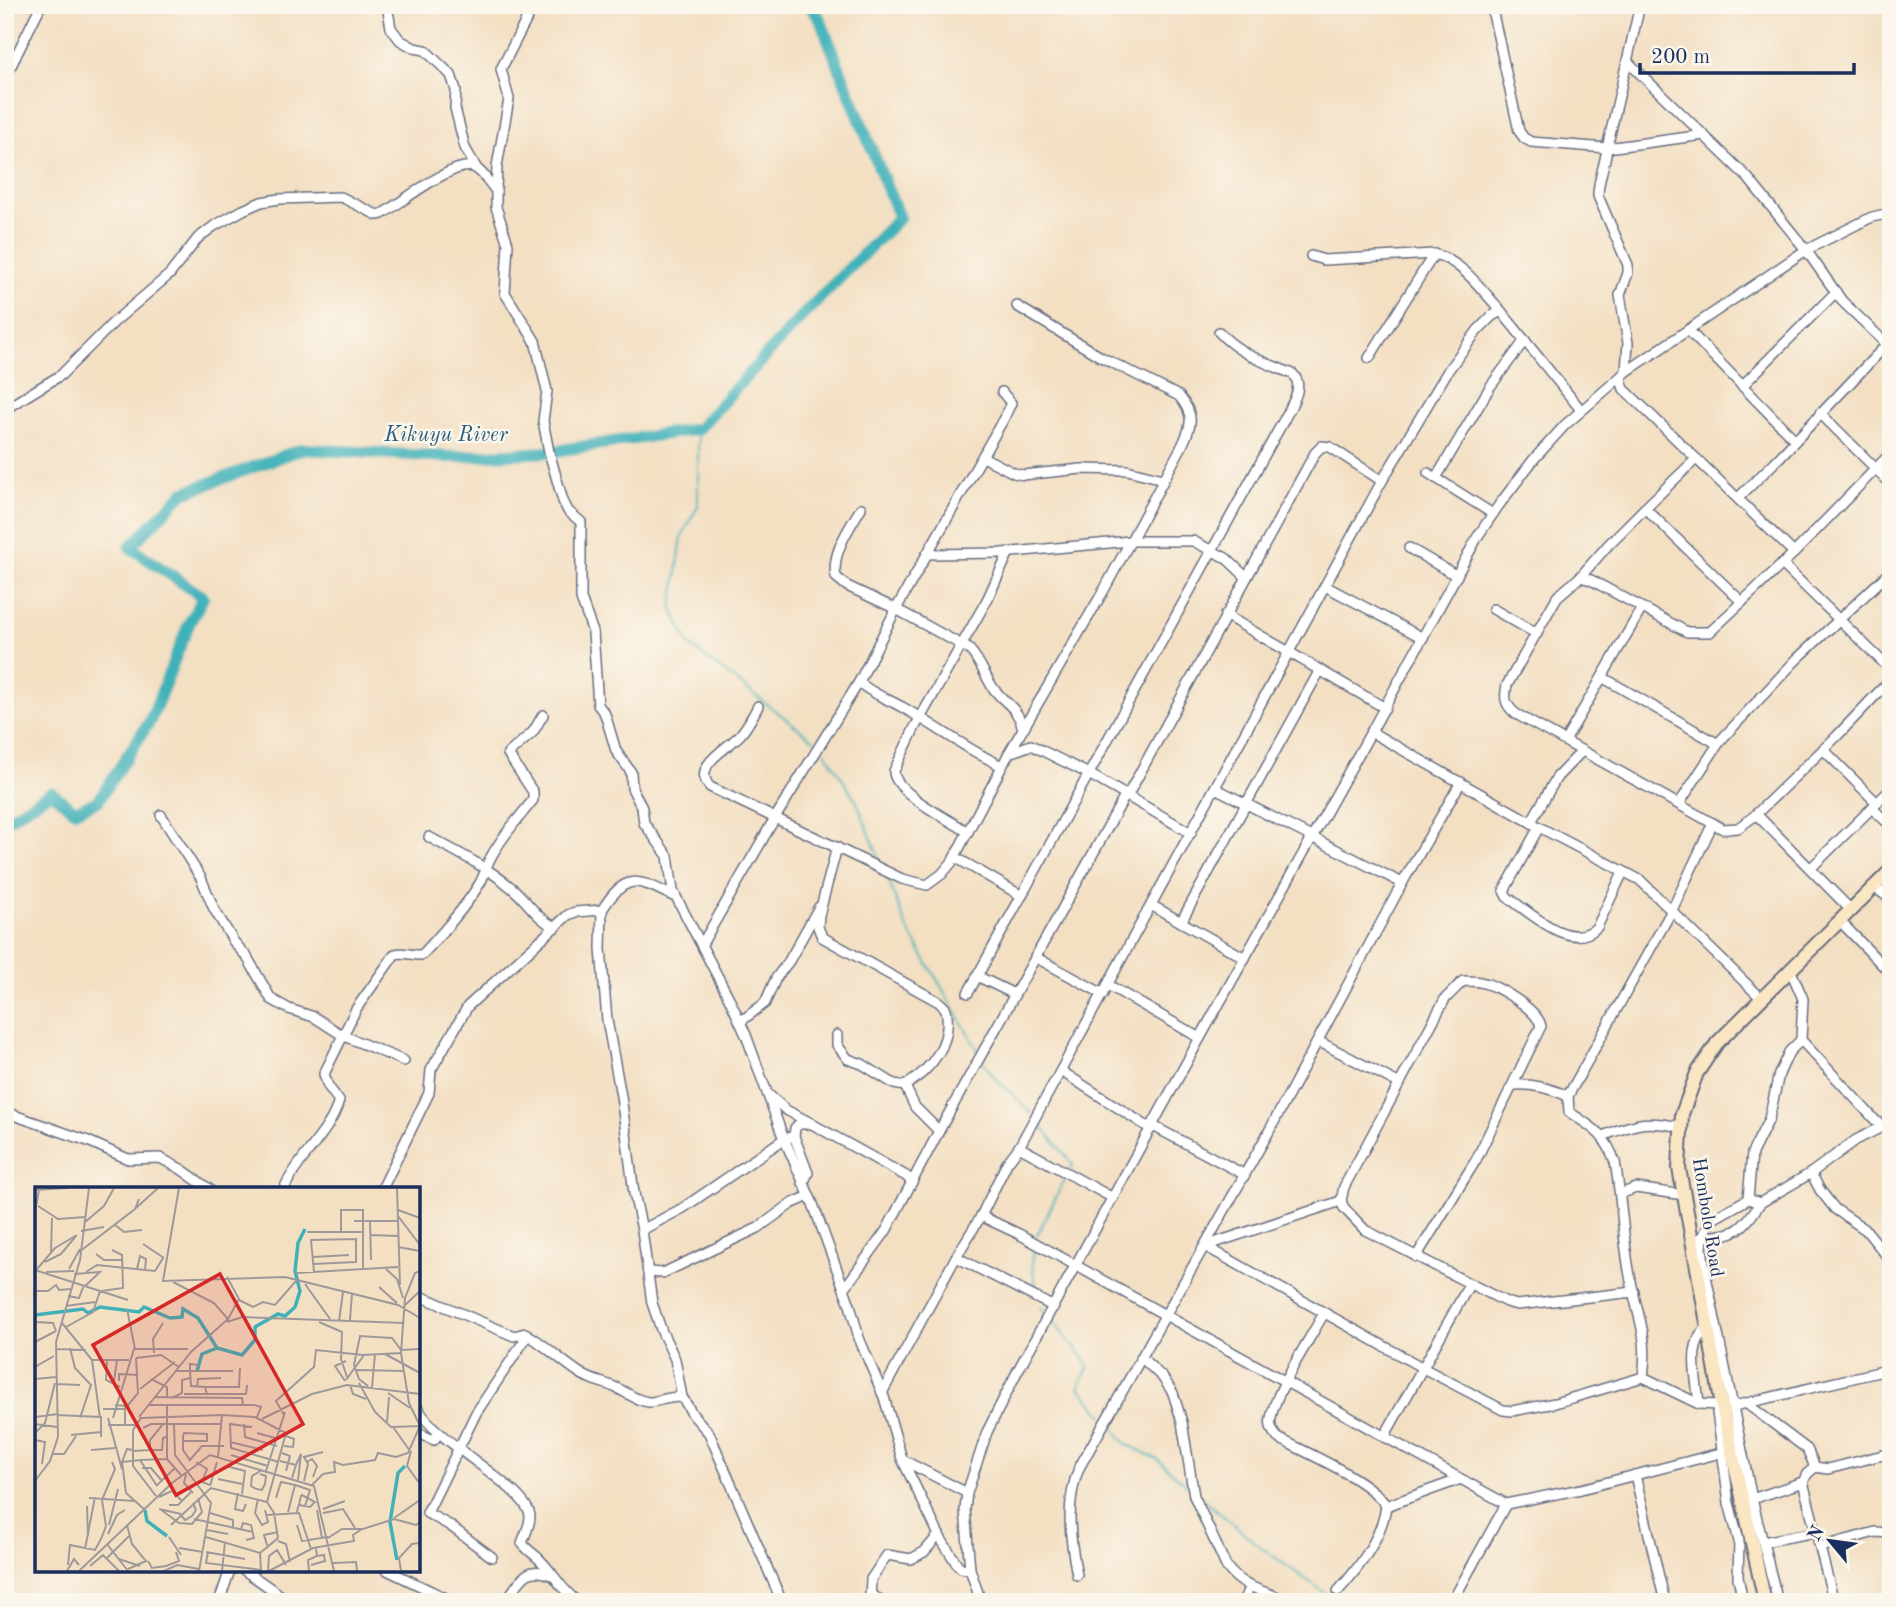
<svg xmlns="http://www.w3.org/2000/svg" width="1896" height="1607" viewBox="0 0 1896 1607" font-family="'Old Standard TT',serif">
	<rect width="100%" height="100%" fill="#fbf7ec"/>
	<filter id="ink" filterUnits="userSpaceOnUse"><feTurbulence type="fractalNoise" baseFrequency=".0143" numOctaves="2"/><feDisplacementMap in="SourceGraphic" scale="14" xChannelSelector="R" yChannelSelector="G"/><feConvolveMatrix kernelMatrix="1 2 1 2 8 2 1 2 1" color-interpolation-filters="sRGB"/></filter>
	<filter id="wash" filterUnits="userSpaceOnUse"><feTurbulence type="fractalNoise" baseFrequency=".00686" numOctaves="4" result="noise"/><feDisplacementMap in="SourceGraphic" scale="28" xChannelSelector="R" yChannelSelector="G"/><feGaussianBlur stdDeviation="1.57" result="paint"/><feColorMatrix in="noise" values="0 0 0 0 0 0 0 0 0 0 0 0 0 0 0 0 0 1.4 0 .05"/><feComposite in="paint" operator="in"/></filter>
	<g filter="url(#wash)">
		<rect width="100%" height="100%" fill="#f3dfc2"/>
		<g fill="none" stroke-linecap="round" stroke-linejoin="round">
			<g stroke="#41b1b9" stroke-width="2">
				<polyline points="698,429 698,506 682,536 672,609 690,646 814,740"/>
				<polyline points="825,751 857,802 881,863"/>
				<polyline points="887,877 906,926 979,1052"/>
				<path d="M983 1060C993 1081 1016 1095 1031 1113"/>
				<polyline points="1039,1123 1073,1164 1071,1169"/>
				<polyline points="1036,1237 1065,1179"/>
				<polyline points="1034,1249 1032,1264 1037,1292"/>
				<polyline points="1040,1307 1045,1313"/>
				<polyline points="1053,1322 1083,1357 1088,1368 1079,1387 1104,1416"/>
				<polyline points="1110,1423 1126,1444 1157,1459 1187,1485"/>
				<polyline points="1199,1496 1263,1549 1338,1602"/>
			</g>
			<polyline stroke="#41b1b9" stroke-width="12" points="5,821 51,792 75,811 98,801 150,721 188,626 203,597 130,547 183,493 302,449 449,457 549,452 698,429 805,313 899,218 820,19 809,5"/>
		</g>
	</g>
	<g filter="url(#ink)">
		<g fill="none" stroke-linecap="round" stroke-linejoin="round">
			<defs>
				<g id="street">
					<polyline points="387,5 391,28 400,40 414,48 425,50 451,75 456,90 455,108 465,148 477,169"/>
					<polyline points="1491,5 1519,131 1524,138 1531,142 1607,148 1704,135"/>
					<polyline points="1627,61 1748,178 1806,250 1842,301 1891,348"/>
					<polyline points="5,78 41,5"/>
					<polyline points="496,191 497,166 509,99 501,69 534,5"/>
					<path d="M1311 256 1324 260 1434 254C1462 261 1482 290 1501 311"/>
					<polyline points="1688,330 1795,440"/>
					<polyline points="1369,358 1434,254"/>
					<path d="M1626 372 1628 343 1620 295 1628 273V265L1598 196C1598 178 1605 166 1607 148L1640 5"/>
					<polyline points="1623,374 1621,380 1624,389 1794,553"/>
					<polyline points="1742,386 1836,292"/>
					<path d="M5 409 61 375 114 322 170 274 198 238 214 226 243 210 261 202 279 199 341 197 377 215 382 214C400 204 452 161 473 167 482 170 490 184 496 191V207L508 244 505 293 535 341 547 391 543 421 549 452 563 501 568 511 581 522V599L593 632 598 705 605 714 616 751 631 772 632 788 642 808 644 823 668 856 673 891 729 998 746 1035 782 1134 813 1204 850 1305 859 1338 884 1397 902 1459 941 1539 957 1564 961 1568 970 1569"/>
					<polyline points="1820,413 1891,484"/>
					<polyline points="983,457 1014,473 1023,475 1081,469 1127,470 1163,479"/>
					<polyline points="1696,459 1645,508 1742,602"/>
					<polyline points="1428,473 1493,514"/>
					<polyline points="1436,478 1490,387 1525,340"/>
					<polyline points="1738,498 1775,462 1890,341"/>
					<path d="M861 508C849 529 831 553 836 577L847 586 896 609 969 649C979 660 983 671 990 683 1001 703 1016 703 1023 728"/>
					<path d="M1645 508 1609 544 1580 577 1557 597 1507 685C1504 698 1505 705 1516 714L1723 829 1738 828 1753 817 1836 737 1891 679"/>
					<polyline points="1409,548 1457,576"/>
					<polyline points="927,554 1002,553 1130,541 1193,541 1226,558 1246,577"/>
					<polyline points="1782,564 1891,670"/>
					<polyline points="1580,577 1591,580 1687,632 1710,632 1794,553 1891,453"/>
					<polyline points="1325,586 1423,638"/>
					<polyline points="1493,609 1537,634"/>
					<polyline points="1225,615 1385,708"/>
					<polyline points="1602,677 1718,744"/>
					<path d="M859 682C870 693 888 699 902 707 936 726 968 750 1002 766"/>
					<path d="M758 706C753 716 747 727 740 735 727 749 691 766 710 787L775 818 859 682 896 609 1004 418 1011 403 1002 392"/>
					<polyline points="1371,732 1478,536 1499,505 1534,459 1565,425 1626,372 1806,250 1872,217 1891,213"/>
					<polyline points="1565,741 1642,608"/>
					<polyline points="1823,749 1877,803"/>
					<path d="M1009 753 1104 590 1182 446C1192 425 1195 415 1179 396L1101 357 1017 306"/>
					<polyline points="1215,788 1402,883"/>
					<polyline points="1679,804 1720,741 1796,660 1891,571"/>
					<polyline points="1872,808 1891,826"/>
					<polyline points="1756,814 1850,909"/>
					<polyline points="161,815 201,878 214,909 234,942 247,957 271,999 289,1009 314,1017 342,1035 404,1061"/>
					<polyline points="1531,822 1557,777 1582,751"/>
					<path d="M1539 827 1504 891 1507 897C1530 912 1571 953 1597 927L1623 872"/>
					<path d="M968 832C950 820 893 792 894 771L915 727 987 600 1009 552"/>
					<path d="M429 837C457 852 487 867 512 888 527 900 538 921 556 927"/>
					<path d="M837 847 819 915 818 927 822 937 939 1002 946 1009C953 1042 932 1069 905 1086L915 1107 939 1131"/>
					<polyline points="955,857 1022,896"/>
					<polyline points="1811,868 1891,789"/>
					<polyline points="1874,887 1891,899"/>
					<polyline points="1151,905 1245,958"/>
					<polyline points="602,910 601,949 607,1020 621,1096 634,1193 642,1230 652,1303 662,1332 675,1359 682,1397"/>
					<polyline points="1839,920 1891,974"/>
					<polyline points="1181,922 1320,670"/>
					<polyline points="702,944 775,818 902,879 927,885 942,874 952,862 1009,753 1031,745 1089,774 1191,833"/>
					<polyline points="1035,957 1103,994"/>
					<polyline points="1790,969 1803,999 1801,1040 1876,1121 1891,1133"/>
					<polyline points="977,976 1014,994"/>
					<polyline points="1108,985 1200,1038"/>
					<path d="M968 993 1285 418C1291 405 1305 387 1293 374 1266 363 1239 354 1219 332"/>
					<polyline points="740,1022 765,1003 776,978 789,961 819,907"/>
					<polyline points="837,1035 837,1045 848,1059 862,1064 894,1084 905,1086"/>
					<polyline points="1318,1041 1400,1084"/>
					<polyline points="1061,1071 1151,1129"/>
					<path d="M1513 1085C1534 1084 1549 1088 1568 1096"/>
					<polyline points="770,1096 786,1110 811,1123"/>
					<polyline points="5,1112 88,1141 128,1159 160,1158 181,1169 209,1189"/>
					<polyline points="1153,1126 1245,1175"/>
					<polyline points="794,1136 808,1173 803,1183"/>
					<path d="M1602 1136C1636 1124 1644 1119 1680 1127"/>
					<polyline points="1019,1147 1113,1198"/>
					<polyline points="1811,1173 1856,1140 1882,1127"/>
					<path d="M284 1189C298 1157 329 1135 339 1101L328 1086 324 1074 356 1009 395 954C404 951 413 956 422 955 443 932 464 909 480 883 485 875 486 865 491 857 502 836 518 819 533 800V792L508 754 533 732 543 715"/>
					<path d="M382 1189 429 1093 431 1070 468 1006 568 915 575 912 602 910C627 870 639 880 675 897"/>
					<polyline points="1620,1194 1636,1188 1684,1195"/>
					<polyline points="1748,1199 1752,1153 1769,1119 1779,1074 1789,1052 1801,1040"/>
					<path d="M1760 1203C1742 1231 1736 1235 1703 1237L1702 1249 1707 1281 1752 1499 1778 1602"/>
					<polyline points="981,1216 1019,1234 1506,1504 1581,1489 1732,1450"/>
					<polyline points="642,1230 683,1208 784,1139 794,1136 795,1128 799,1124 812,1124 906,1176 912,1182"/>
					<polyline points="1700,1238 1703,1237 1711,1220 1748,1199 1760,1203 1811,1173 1820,1190 1835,1209 1866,1230 1891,1261"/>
					<polyline points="1205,1246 1423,1368 1503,1410 1512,1411 1555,1403 1643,1377 1699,1404 1734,1406 1891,1369"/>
					<polyline points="1205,1246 1341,1201"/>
					<polyline points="956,1257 1054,1307"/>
					<path d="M1416 1257 1476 1160 1541 1026C1537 1009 1497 985 1480 982 1474 981 1468 981 1463 981L1445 999 1344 1187 1341 1201 1344 1208 1365 1230 1506 1302 1517 1305 1634 1292"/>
					<polyline points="648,1272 663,1273 758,1228 791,1204 809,1196"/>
					<polyline points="844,1289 886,1231 939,1131 1125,796 1130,791 1315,453 1322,446 1330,447 1382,481"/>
					<path d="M418 1295 514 1336 525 1333C546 1345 563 1363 583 1375 593 1381 603 1382 614 1387 626 1391 635 1401 649 1402 658 1402 669 1396 682 1397L693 1415 709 1433 782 1602"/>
					<path d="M1324 1313C1310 1339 1276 1390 1271 1418 1269 1426 1272 1432 1278 1438 1305 1452 1372 1481 1386 1506 1382 1538 1359 1568 1338 1591"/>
					<path d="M1142 1358 1163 1378 1173 1393 1182 1422 1194 1496 1226 1566C1244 1591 1264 1589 1289 1602"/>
					<path d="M1643 1377C1649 1334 1638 1320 1631 1281 1623 1242 1622 1202 1615 1162 1605 1133 1593 1128 1569 1112L1568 1096 1671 912 1713 823"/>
					<polyline points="882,1393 956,1257 981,1216 1007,1163 1019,1147 1382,481 1449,369 1478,330 1492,316 1501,311 1581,410"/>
					<path d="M1699 1404C1697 1378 1686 1345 1708 1326"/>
					<polyline points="1747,1404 1807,1449 1815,1467 1828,1469 1891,1453"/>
					<polyline points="1722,1406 1717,1412 1729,1503 1739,1541 1738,1577 1743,1602"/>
					<path d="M418 1408C434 1442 530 1489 530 1517 530 1525 525 1535 522 1543 527 1550 533 1553 539 1559 554 1573 560 1589 578 1602"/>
					<polyline points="418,1433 434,1440 439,1433"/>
					<polyline points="1384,1437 1469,1285"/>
					<polyline points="903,1460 967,1493"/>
					<polyline points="1815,1467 1807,1474 1803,1482 1834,1602"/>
					<polyline points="1635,1475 1665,1602"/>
					<polyline points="1752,1499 1803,1482"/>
					<polyline points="1386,1506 1461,1479"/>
					<polyline points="1763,1542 1816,1532"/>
					<polyline points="1821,1547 1875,1532 1891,1533"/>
					<polyline points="492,1557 449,1525 427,1513 476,1413 528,1335"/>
					<polyline points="244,1570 290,1602"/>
					<polyline points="387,1570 454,1602"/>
					<path d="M1077 1575C1070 1540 1065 1503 1079 1468L1267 1135 1404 880 1461 782"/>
					<polyline points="870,1594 884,1602"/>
					<polyline points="219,1602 230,1570"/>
					<path d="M505 1602C519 1585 524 1563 551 1575"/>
					<polyline points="870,1602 871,1579 887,1555 911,1559 924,1552 939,1535"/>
					<polyline points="981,1602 970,1569 965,1509 967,1493 987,1432 1017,1372 1200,1038 1371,732 1539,827 1640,880 1761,998"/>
					<polyline points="1243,1602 1249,1588"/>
					<polyline points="1452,1602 1506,1504"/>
				</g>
				<polyline id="secondary" points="1765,1602 1722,1406 1679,1168 1682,1114 1697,1073 1717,1043 1891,870"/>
			</defs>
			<use href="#street" stroke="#676d81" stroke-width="12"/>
			<use href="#secondary" stroke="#676d81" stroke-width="16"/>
			<use href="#street" stroke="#fff" stroke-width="9"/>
			<use href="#secondary" stroke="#fbe6c4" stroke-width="12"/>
		</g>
	</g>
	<g text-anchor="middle" stroke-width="5" stroke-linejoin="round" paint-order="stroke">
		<g font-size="19" fill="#1b2f5e" stroke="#fbf7ec">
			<text transform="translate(1709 1217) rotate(81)" y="7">Hombolo Road</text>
		</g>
		<g font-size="21" font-style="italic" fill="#285c7e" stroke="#fbf7ec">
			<text x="446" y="441">Kikuyu River</text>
		</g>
	</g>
	<g transform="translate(35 1187)">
		<rect width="385" height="385" fill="#f3dfc2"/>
		<path fill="none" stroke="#41b1b9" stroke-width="3.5" d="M0 128 48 122 53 126 65 120 104 125 109 120 135 131 147 130 148 122 163 131 182 161 207 168 220 153V140L243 127 250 129 260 120 265 104 260 84 263 56 270 42M162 184 167 167 182 161M110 323 112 334 132 349M362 373 355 335 363 286 370 279"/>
		<path fill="none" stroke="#9d999a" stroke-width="2" d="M144 1 128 94 250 90 363 118 385 131M362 1 365 98M0 3 32 1M3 19 23 32 50 30M101 21 123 1M363 23 385 31M0 25 4 3M363 29 385 58M319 34H363M335 34 336 73M50 35 69 19 79 1M79 37 89 45 107 43M46 44 69 40M272 45H306M328 45H306V23H328V82M336 48 363 49M321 51V76M108 57 129 71M363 60 385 64M16 65 17 31M44 65 100 22 104 12M61 67 69 73H87M278 70 314 68M10 75 26 67 41 49M278 77 321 75M2 82 20 61 42 48M34 82 45 62M102 82 105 69 111 72 110 83M351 82 362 92 368 111M0 83 93 113M385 84 380 86 370 111 366 166 374 216 385 239M11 85 39 84M51 85 62 78 120 84 128 71M279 85 276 53 321 52M261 86 363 80M39 87 65 85 50 99M192 90 204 112 193 132M270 97 295 132M344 100 362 116M0 104H13L21 98 24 103 36 102M67 104 88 101 87 68 77 63M33 109 44 111 49 98M204 113 218 120 228 115 240 118 261 94M31 119 60 115M369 119 385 104M92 122 100 162M315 133 317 107M304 134 308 105M0 135 18 136 21 144M192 135 207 130 369 136M284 135 307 145 306 172 312 190M27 136 57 173 65 231M31 140 58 125 65 104M0 155 21 144M35 161 40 181 56 198 45 231M21 162 51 163M119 166 118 152 128 136M350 167 385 186M101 171 126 168 144 180M57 173H94M72 174 71 193 85 200M163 178 155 177V184H198M0 180 19 169M322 183 369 184M141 184H155L156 199 170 200 172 208M0 192 21 190M116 192 132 200V211M311 193 329 168M79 194 82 173M84 194V187L103 188M310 194 300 179 311 174M324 196 340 225 356 240 385 239M21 197 45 198M315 198 318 207 331 212M333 199 324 192 319 178 325 149 357 151 366 163 385 162M162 200 163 192 186 191M170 200H204L205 181M337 201 340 167M105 202 140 175M353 206 375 221M149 207H211L212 198M120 210 207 211 208 218M137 211 147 206V193L155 191M80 218 90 219V238M114 218H219L226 220 222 230M132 218V272L146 288M68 222H90L103 206 101 171M22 228 66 230V250M187 228 220 230 251 246 232 315M249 228 241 214 279 180 281 163 328 168 366 166M0 230 23 227M104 230 156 165 193 132 179 116 138 95M73 231 87 282M78 231 99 162H153M227 232 277 207 312 198 385 207M352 235 354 210M0 237 22 240M139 237 140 268 176 316 164 384M209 237 210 250 242 259M73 238H100M217 240 195 237 196 261 244 275M358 240 375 264M108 241 116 237H187M0 246 10 236 20 196M222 246 244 252M36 248 66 245M0 253 10 255 7 277M148 254H172V247L149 246 148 249V263L155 273M195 255 228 263M249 259 258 260 259 252 251 249M56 263 80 261M97 263 92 262 87 275 91 306 109 322M118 263H127L128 251 133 249M97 264 115 263V253L128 237M376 264 372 279 385 297M247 266 255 269 251 284M18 267H29L41 249M196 268 233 279M105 273 132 272M154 274 167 259H189M245 274 261 278 257 291M87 275 105 273 122 299M161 275 172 282 167 295 175 298M272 275 277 272 282 279 278 290M261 278 266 267 263 293M191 279 210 284 207 307M107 281H116L127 294M231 284 250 225M151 287 149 296 158 306M183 292 207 297M0 294 15 274 23 250 21 155 45 73 54 1M269 294 273 277 269 270 288 265M277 298 288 287 300 285 299 275 308 278 340 273 343 266 361 270 373 266 385 239M121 299 140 281M175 299 182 275M221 302 216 299 217 289 227 283M221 302 227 303 230 297 231 289 225 287M203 306 200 322 208 324 211 317M121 309 98 279V243L106 231 187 228 183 270M124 310 137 304 147 314M54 311 99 314M241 311 246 295 260 298 275 303 270 319M223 312 220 326 227 338 233 335 230 323M134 318H143L157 304M52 319 53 349M124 322 146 327M125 322 144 336 157 337 167 325 163 311M288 322 310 314M282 323 287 351M253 325 260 298M262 325 263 320 264 318 266 309 267 308 280 315 275 320 264 318M175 326 198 333V340M288 326 308 322 320 341M145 327 150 333 157 329 161 323 158 316M232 328 264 326 276 362M359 331 385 313M159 332 218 345M74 338 83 302M92 338 97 357 111 374 93 382M136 338 176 301 232 315 239 326 243 351 225 366 226 384M262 338 267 354 293 350M206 342 208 336 216 338 219 351 211 353M172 343 193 347M73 347 82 328 90 323M134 350 146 368M171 350 225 366M293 351 307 342H328L359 332 381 338 385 335M243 354 251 357 255 375M72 357 93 384M35 358 60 363 66 352 71 339 67 313 80 282 77 275M144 361 168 365M233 361 229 348 243 345M50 362 60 310M171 365 210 372M173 365 171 376 226 383M72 371 94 349M84 372 105 379M113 374 117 381 131 379 144 374 141 365M298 376 321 375 322 384M33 378 35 357M276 378 290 374 289 368 282 369M55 379 68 368 84 384M32 384 39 372 44 378M44 384 137 296 175 268 279 299 299 384M129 384 142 378 164 382M187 384 190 355M233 384 234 369 242 363 251 378M234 384 278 361 319 354 318 348 327 342M274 384 273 373 282 369 281 361M366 384 364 371 377 357 384 356"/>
		<path fill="#d62828" fill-opacity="0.15" stroke="#d62828" stroke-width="3.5" d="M185 87 268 237 141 308 58 158Z"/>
		<rect width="385" height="385" fill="none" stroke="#1b2f5e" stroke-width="3.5"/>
	</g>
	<rect width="1896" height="1607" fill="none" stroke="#fbf7ec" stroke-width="28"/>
	<g transform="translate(1830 1541) rotate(299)" stroke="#fbf7ec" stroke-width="5" paint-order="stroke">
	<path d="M0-5L12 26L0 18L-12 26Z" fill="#1b2f5e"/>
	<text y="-10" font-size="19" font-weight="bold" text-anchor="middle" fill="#1b2f5e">N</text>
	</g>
	<path d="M1640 63v10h214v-10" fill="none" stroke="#1b2f5e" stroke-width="3.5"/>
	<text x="1651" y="63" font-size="21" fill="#1b2f5e" stroke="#fbf7ec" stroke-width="5" paint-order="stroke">200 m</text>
</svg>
